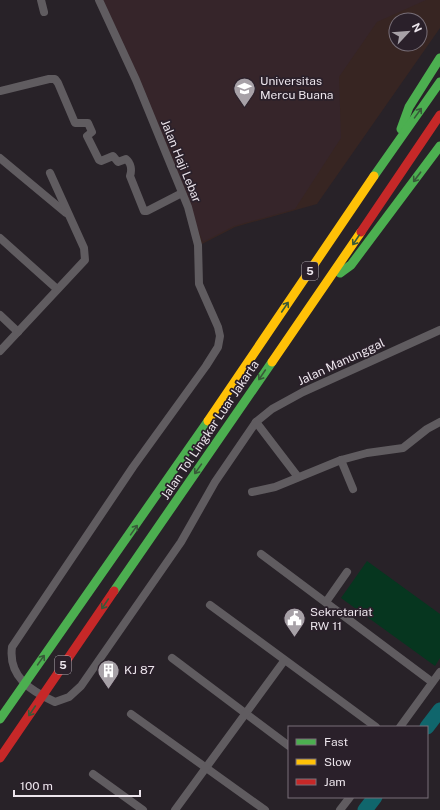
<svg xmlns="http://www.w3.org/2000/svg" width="440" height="810" viewBox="0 0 440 810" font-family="'Public Sans',sans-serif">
	<rect width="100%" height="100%" fill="#282228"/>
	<path fill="#372522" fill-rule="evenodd" d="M99 0H440V28L317 204 235 227 202 244ZM396 20H420V44H396Z"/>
	<polygon fill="#36252a" points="102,0 426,0 377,22 339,77 341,138 295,209 234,226 203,242"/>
	<polygon fill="#06361f" points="367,561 440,614 440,658 435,666 341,598"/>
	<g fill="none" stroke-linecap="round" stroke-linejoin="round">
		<g stroke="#10666c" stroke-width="15">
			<polyline points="427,727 440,710"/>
			<polyline points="365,810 375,797"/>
		</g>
		<g stroke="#605c60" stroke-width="8">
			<polyline points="41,0 44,12"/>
			<path d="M99 0 136 80 188 207 198 245 199 284 218 327 220 336 218 347 206 366 133 467 12 647C8 677 31 691 55 702L69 697 81 686 181 542 215 482 256 422 272 409 303 392 440 330"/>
			<path d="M0 91 49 79H55L58 83 75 123H88L92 132 87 136 99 160 101 161 113 156 118 162 126 159C131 163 132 170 130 176L144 211H147L182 193"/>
			<polyline points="0,158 66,213"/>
			<polyline points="0,238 57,289"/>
			<polyline points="0,315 18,332"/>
			<polyline points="0,351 85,260 84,248 50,173"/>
			<polyline points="256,422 298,477"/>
			<polyline points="341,460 353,489"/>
			<polyline points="252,492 275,487 341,460 367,453 403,448 427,429 440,422"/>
			<polyline points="261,554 432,682"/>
			<polyline points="326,602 347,572"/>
			<polyline points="210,605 376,727"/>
			<polyline points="172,658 289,746"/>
			<polyline points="131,714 265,810"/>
			<polyline points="400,727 440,672"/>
			<polyline points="93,774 143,810"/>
			<polyline points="175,810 284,661"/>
			<polyline points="340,810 350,797"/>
		</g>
		<g stroke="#4caf50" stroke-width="9">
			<polyline points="401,129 409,107 440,58"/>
			<polyline points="374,176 440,82"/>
			<polyline points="340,273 351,265 440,146"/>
			<polyline points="114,591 272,362"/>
			<polyline points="0,719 208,421"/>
		</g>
		<g stroke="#ffc107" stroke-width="9">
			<polyline points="272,362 361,232"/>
			<polyline points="208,421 374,176"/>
		</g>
		<g stroke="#c62828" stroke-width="9">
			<polyline points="361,232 440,115"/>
			<polyline points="0,758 114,591"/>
		</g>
	</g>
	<defs><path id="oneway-shaft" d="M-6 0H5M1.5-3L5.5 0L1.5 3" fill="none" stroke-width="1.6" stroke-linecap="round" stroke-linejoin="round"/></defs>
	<g stroke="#385939">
		<use href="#oneway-shaft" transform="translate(418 113) rotate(-54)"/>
		<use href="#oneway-shaft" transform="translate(417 177) rotate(127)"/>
		<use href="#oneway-shaft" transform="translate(356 240) rotate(124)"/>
		<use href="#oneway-shaft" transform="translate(285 307) rotate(-56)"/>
		<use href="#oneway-shaft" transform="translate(262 375) rotate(124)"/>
		<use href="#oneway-shaft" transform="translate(198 469) rotate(125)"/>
		<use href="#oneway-shaft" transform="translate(134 530) rotate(-55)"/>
		<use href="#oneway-shaft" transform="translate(105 604) rotate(124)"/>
		<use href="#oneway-shaft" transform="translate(41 660) rotate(-55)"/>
		<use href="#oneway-shaft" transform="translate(32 711) rotate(124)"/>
	</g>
	<defs>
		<symbol id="university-pin" viewBox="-11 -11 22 30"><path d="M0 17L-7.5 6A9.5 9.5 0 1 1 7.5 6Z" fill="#a7a1a7" stroke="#2a202a"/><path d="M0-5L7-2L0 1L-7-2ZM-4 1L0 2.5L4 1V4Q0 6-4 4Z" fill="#fff"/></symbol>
		<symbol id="civic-pin" viewBox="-11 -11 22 30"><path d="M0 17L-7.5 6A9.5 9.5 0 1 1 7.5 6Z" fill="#a7a1a7" stroke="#2a202a"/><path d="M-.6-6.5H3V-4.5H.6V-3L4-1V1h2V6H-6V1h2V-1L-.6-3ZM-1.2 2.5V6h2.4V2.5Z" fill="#fff"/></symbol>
		<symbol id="building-pin" viewBox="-11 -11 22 30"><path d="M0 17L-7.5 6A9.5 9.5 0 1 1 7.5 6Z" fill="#a7a1a7" stroke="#2a202a"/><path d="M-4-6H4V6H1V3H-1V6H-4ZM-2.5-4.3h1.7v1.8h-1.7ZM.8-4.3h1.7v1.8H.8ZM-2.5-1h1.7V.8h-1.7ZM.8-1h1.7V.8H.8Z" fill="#fff"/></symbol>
	</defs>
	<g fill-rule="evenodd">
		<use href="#university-pin" x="232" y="76" width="25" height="34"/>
		<use href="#civic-pin" x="282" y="606" width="25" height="34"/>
		<use href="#building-pin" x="96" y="658" width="25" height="34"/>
	</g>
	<g text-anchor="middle" stroke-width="3.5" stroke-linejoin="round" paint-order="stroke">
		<g fill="#2a202a" stroke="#b2aab2" stroke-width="1">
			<rect x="302" y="262" width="16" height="18" rx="3"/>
			<rect x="55" y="656" width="16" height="18" rx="3"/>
		</g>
		<g font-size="11" font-weight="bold" fill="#ece5ec">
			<text x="310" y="275">5</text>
			<text x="63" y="669">5</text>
		</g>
		<g font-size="12" fill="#ece5ec" stroke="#2a202a" text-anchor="start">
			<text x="260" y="85">Universitas<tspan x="260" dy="14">Mercu Buana</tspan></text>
			<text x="310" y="616">Sekretariat<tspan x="310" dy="14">RW 11</tspan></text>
			<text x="124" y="674">KJ 87</text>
		</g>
		<g font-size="12" fill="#ece5ec" stroke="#2a202a">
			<text transform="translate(181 161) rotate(68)" y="4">Jalan Haji Lebar</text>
			<text transform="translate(341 362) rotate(-25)" y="4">Jalan Manunggal</text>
			<text transform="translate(210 430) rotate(-56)" y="4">Jalan Tol Lingkar Luar Jakarta</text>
		</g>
	</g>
	<rect x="288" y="726" width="140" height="72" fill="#2a202a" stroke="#786f78"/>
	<rect x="296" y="739" width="20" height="6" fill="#4caf50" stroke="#786f78"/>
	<text x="324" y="746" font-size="12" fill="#ece5ec">Fast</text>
	<rect x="296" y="759" width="20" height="6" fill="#ffc107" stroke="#786f78"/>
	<text x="324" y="766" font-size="12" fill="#ece5ec">Slow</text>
	<rect x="296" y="779" width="20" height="6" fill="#c62828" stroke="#786f78"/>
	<text x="324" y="786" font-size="12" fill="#ece5ec">Jam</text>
	<g transform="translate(408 32) rotate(64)"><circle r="19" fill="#2a202a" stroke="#786f78"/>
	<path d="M0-3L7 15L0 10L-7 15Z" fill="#a7a1a7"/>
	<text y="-6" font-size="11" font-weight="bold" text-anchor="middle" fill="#ece5ec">N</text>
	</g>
	<path d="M14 790v6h126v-6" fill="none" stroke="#ece5ec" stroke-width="2"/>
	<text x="20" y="790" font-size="12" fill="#ece5ec" stroke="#2a202a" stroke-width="3" paint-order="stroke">100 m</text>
</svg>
